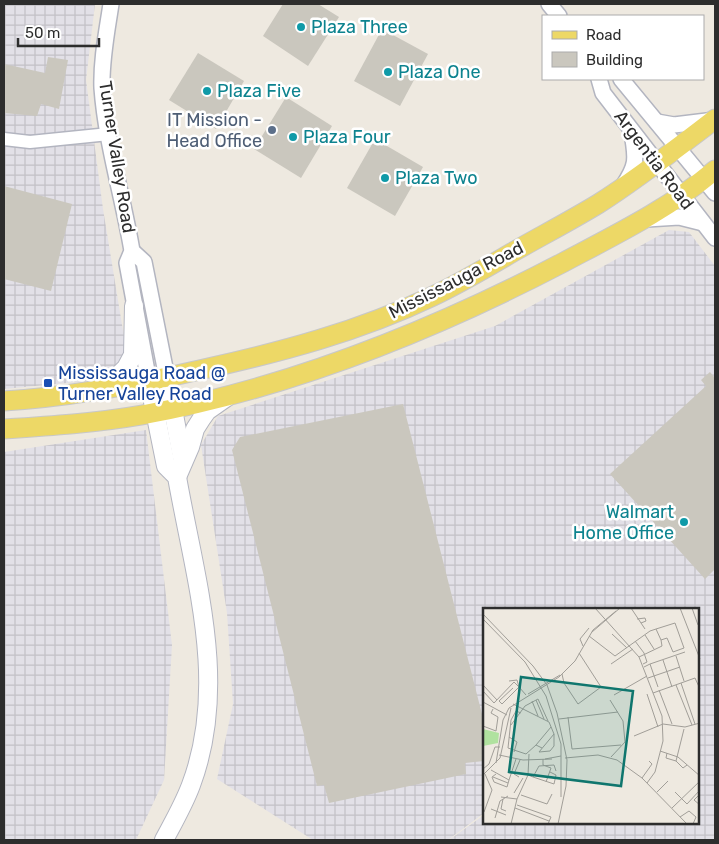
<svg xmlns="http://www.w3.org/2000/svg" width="719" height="844" viewBox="0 0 719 844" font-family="Rubik,sans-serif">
	<defs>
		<pattern id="industrial-grid" width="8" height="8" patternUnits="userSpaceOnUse" patternTransform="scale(1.25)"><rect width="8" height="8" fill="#e2e0e7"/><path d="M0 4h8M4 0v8" fill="none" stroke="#c2c0c6"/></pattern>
	</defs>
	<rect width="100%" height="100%" fill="#eee9e0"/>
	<g fill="url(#industrial-grid)">
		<polygon points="4,4 95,4 86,80 103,209 127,355 108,379 4,389"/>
		<polygon points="669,230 689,232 715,266 715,840 449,840 484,815 484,823 698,823 698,609 484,609 484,813 448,840 313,840 217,779 233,704 227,613 201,445 218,416 495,326"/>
		<polygon points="146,430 172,645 164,780 136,840 4,840 4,452"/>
	</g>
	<g fill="#cac7be">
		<polygon points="283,4 318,4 339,17 308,66 263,36"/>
		<polygon points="382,29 428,54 400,106 354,81"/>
		<polygon points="198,53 244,81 216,129 169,100"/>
		<polygon points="48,57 68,60 59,109 41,104 37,116 4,113 4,64 45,73"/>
		<polygon points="286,97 332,126 301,178 254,149"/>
		<polygon points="375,139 423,167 395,216 347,188"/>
		<polygon points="4,186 72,204 51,291 4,279"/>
		<polygon points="710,372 715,378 715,569 705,579 610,474 706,386 701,380"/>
		<polygon points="403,404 484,722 484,761 465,763 466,774 329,803 324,785 317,786 232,450 240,437"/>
	</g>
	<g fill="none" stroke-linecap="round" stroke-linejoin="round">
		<defs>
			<polyline id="minor" points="4,139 30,142 109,134"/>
			<g id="tertiary">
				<path d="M111 4C107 31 101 60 102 88 106 143 123 197 132 251L127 263 149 382"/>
				<polyline points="549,4 559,16"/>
				<polyline points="599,79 603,93 715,238"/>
				<polyline points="621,79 715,193"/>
				<polyline points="657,122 674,125 715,120"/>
				<path d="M623 186C638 164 636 158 632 133"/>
				<polyline points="647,219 679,217 703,223"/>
				<polyline points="132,251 144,262 167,378"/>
			</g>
			<g id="secondary">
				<polyline points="167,378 183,462"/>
				<path d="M149 382 166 466 177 477C195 579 229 684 191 785 184 804 173 823 164 840"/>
				<polyline points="104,389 126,368 133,355 134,306"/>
				<polyline points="177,477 190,447 195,429 202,418 207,411 227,397"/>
			</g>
			<g id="primary">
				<path d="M4 401C71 397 139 384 204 369 281 352 360 331 431 297 459 284 486 268 513 252 541 236 570 221 598 204 639 178 677 148 715 119"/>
				<path d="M4 429C50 426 96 423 142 415 290 388 432 331 564 262 617 234 670 208 715 170"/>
			</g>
		</defs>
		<use href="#minor" stroke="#b3b5c0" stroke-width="15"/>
		<use href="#tertiary" stroke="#b3b5c0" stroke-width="18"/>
		<use href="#secondary" stroke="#b3b5c0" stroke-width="20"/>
		<use href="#primary" stroke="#c8c8c8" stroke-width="21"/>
		<use href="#minor" stroke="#fff" stroke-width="12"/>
		<use href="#tertiary" stroke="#fff" stroke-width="15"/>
		<use href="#secondary" stroke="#fff" stroke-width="18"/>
		<use href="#primary" stroke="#edd866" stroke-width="19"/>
	</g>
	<g fill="#0f9aa8" stroke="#fff" stroke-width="2">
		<circle cx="301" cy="27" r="5"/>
		<circle cx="388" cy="72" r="5"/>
		<circle cx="207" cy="91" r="5"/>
		<circle cx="293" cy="137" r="5"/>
		<circle cx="385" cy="178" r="5"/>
		<circle cx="684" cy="522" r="5"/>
	</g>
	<circle fill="#5c6f8a" stroke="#fff" stroke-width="2" cx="272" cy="130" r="5"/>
	<rect fill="#1a4fb4" stroke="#fff" stroke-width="2" x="43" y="378" width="10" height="10" rx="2.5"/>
	<g text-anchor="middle" stroke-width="5" stroke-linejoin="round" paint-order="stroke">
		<g font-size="18" fill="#0d838f" stroke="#fff" text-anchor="start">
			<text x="311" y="33">Plaza Three</text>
			<text x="398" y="78">Plaza One</text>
			<text x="217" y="97">Plaza Five</text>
			<text x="303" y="143">Plaza Four</text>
			<text x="395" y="184">Plaza Two</text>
			<text x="674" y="518" text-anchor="end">Walmart<tspan x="674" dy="21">Home Office</tspan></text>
		</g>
		<g font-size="18" fill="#4e5e75" stroke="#fff" text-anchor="end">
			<text x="262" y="126">IT Mission -<tspan x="262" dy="21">Head Office</tspan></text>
		</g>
		<g font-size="18" fill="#2d2d2d" stroke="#fff">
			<text transform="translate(117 157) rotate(81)" y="6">Turner Valley Road</text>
			<text transform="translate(654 160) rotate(53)" y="6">Argentia Road</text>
			<text transform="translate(456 280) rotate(-27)" y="6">Mississauga Road</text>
		</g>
		<g font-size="18" fill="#164399" stroke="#fff" text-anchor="start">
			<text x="58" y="379">Mississauga Road @<tspan x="58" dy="21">Turner Valley Road</tspan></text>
		</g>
	</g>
	<g transform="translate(483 608)">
		<rect width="216" height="216" fill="#eee9e0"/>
		<path d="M0 121 16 125 15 135 0 138Z" fill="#b0e29f"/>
		<path fill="none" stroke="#a19e98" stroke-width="1" d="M112 0 156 49 179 108 180 133 172 164 164 175M148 0 162 21M197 0 217 51M209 0 215 17M0 6 50 58 64 77 74 105 84 152 83 178 75 216M0 11 42 54 63 88 78 136V189M154 11 162 10 163 13 158 15M109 24 137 0M129 26 144 40M162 27 171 41M106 28 132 48 167 23 173 21 192 15 201 40 190 44 184 30 178 32 173 21M152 33 161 45 164 54 160 56M100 38 97 31 106 20M193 48 201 73M156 49 179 38 178 32M180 52 189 79M128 56 150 41M167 56 202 44M161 59 167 56 175 79M79 66 81 75 95 96 118 79 96 45M165 70 197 59M26 73 34 72 36 79M198 75 212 116M0 77 14 92M193 77 209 117M30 80 16 93 19 96 36 79 43 87M176 82 189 116M0 83 11 95 31 74 36 79M170 85 212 70 217 81M45 86 77 67M164 86 175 119M131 87 164 68M53 92 61 111M127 92 140 113 142 134 128 149M49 93 55 108M0 94 24 107M30 96 66 114 71 126V138L67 143 56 144 71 126M38 105 33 103 28 112 25 140 43 146 53 137 59 140M85 109 89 141 138 137M76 111 135 104M28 117 42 98 55 91 65 113M0 118 13 123 15 109 8 105 10 101M151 128 180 116 202 119 217 115M26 129 34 134 31 144M53 137 68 119M177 143 195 149 217 168M184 145 183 150 193 153 200 160 204 157M16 147 40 152 69 151M82 150 115 147 134 152 159 170 204 216M60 151V157L68 160 63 174M62 151 78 148M193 153 201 121M13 155 20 112 26 100 76 69 92 53 110 22 133 3M0 161 6 156 12 139H17M8 162 26 172 33 151M13 166 9 169 11 174 24 179 26 172M0 167 17 150 28 100M45 167 50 169 56 158 71 157 73 163M10 169 25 175M36 169 31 166 37 152M50 169 71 176 73 167 67 164M159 170 169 156 166 153M174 184 185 173M192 184 204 196 217 182M31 185 40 170M217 186 211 192 217 197M38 187 64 196 69 186M18 189 34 191M20 191 18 201 23 203M34 191 45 167 46 146M34 197 68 209 65 216M32 200 66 213M189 200 217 173M8 201 23 207M1 204 9 182 2 166M197 209 206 203 213 209 210 216M12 210 17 193 25 188M28 216 34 191"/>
		<path fill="#0f766e" fill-opacity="0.15" stroke="#0f766e" stroke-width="2.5" d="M38 69 150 83 138 178 26 164Z"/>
		<rect width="216" height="216" fill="none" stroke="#2d2d2d" stroke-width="2.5"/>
	</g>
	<rect width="719" height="844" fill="none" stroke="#2d2d2d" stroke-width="10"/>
	<rect x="542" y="15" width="162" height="65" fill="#ffffff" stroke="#ababab"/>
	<rect x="552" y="31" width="25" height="8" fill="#edd866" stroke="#ababab"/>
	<text x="586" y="40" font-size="15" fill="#2d2d2d">Road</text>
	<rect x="552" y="52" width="25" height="15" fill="#cac7be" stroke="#ababab"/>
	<text x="586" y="65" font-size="15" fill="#2d2d2d">Building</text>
	<path d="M18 38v8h81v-8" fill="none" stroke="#2d2d2d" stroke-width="2.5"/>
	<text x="25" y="38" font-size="15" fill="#2d2d2d" stroke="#ffffff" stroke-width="4" paint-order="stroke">50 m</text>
</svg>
